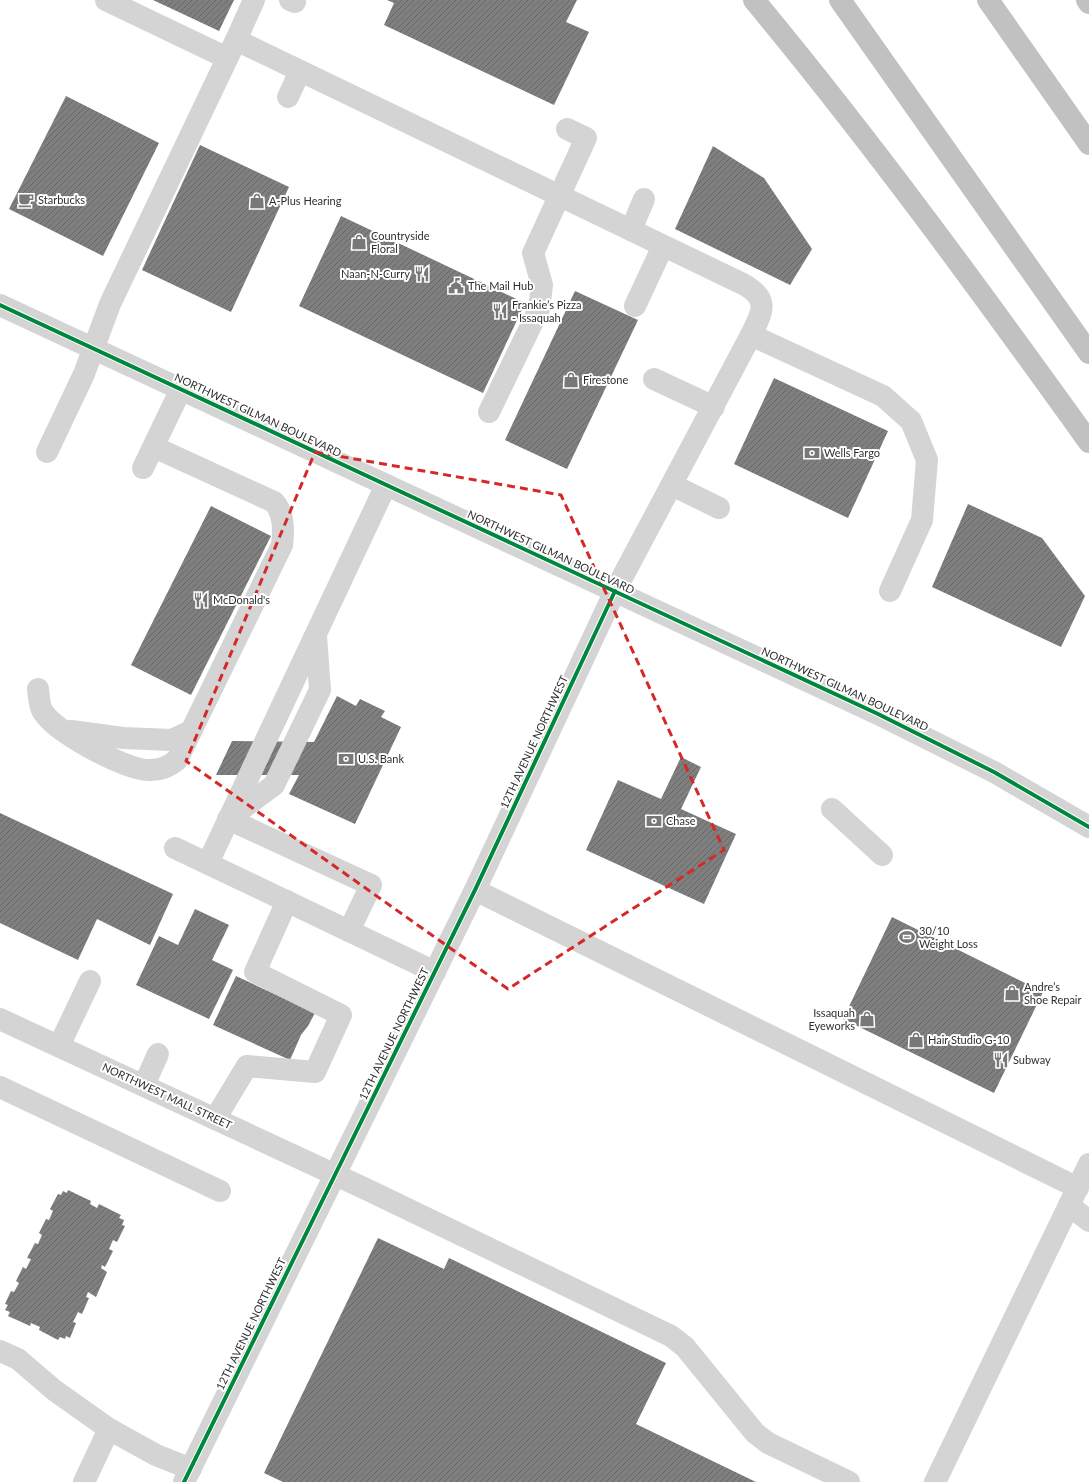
<svg xmlns="http://www.w3.org/2000/svg" width="1089" height="1482" viewBox="0 0 1089 1482" font-family="Lato,sans-serif">
	<defs>
		<pattern id="building-hatch" width="6" height="6" patternUnits="userSpaceOnUse"><rect width="6" height="6" fill="#7f7f7f"/><path d="M-1 1l2-2M0 6l6-6M5 7l2-2" fill="none" stroke="#686868"/></pattern>
	</defs>
	<rect width="100%" height="100%" fill="#fff"/>
	<g fill="url(#building-hatch)">
		<polygon points="153,0 234,0 219,31"/>
		<polygon points="387,0 577,0 566,22 589,32 554,105 384,25 394,3"/>
		<polygon points="66,96 159,143 103,256 9,209"/>
		<polygon points="200,145 289,187 231,312 142,270"/>
		<polygon points="713,146 764,178 812,249 790,285 675,229"/>
		<polygon points="341,216 525,303 483,393 299,306"/>
		<polygon points="575,291 638,320 567,469 505,440"/>
		<polygon points="774,378 888,431 848,518 734,464"/>
		<polygon points="968,504 1042,538 1085,596 1061,647 932,587"/>
		<polygon points="211,506 271,536 191,695 131,665"/>
		<polygon points="337,696 356,706 360,699 385,711 381,717 401,727 355,824 289,794 299,775 216,775 232,741 314,742"/>
		<polygon points="681,757 701,767 681,809 736,834 704,904 586,850 618,780 661,799"/>
		<polygon points="0,813 173,894 150,945 97,919 78,960 0,923"/>
		<polygon points="195,909 229,925 212,960 233,970 209,1019 136,985 159,936 178,945"/>
		<polygon points="892,917 1043,992 994,1093 843,1019"/>
		<polygon points="236,976 315,1013 308,1026 301,1035 290,1060 213,1025"/>
		<polygon points="68,1190 91,1201 90,1204 97,1208 99,1204 121,1215 119,1218 124,1220 122,1225 125,1226 117,1242 113,1240 109,1249 113,1251 105,1267 102,1265 101,1268 107,1272 96,1297 88,1292 86,1297 89,1298 82,1314 78,1312 73,1322 76,1323 70,1338 66,1336 65,1339 60,1337 58,1340 39,1330 40,1327 31,1323 30,1326 8,1316 10,1312 5,1310 8,1305 5,1304 11,1291 14,1292 19,1283 16,1281 23,1267 26,1269 31,1259 27,1258 35,1243 38,1244 42,1235 39,1233 46,1219 49,1220 53,1211 50,1209 58,1194 61,1195 63,1191 67,1193"/>
		<polygon points="378,1238 444,1269 449,1258 666,1363 636,1424 756,1482 283,1482 264,1473"/>
	</g>
	<g fill="none" stroke-linecap="round" stroke-linejoin="round">
		<g stroke="#d4d4d4" stroke-width="22">
			<polyline points="106,0 227,58"/>
			<polyline points="290,0 295,2"/>
			<polyline points="236,40 254,0"/>
			<polyline points="288,97 300,71"/>
			<polyline points="631,230 644,199"/>
			<polyline points="0,305 878,714 994,772 1089,827"/>
			<polyline points="635,306 663,246"/>
			<polyline points="751,335 883,396 911,421 927,460 922,520 890,591"/>
			<polyline points="654,379 714,407"/>
			<polyline points="489,412 539,309 542,285 533,253 586,138 567,129"/>
			<path d="M47 452 84 374 110 304 236 40 743 284C770 299 763 311 751 335L615 591 475 890 184 1482"/>
			<polyline points="143,468 181,389"/>
			<polyline points="672,485 719,508"/>
			<path d="M38 689C39 695 39 705 42 710 52 731 127 771 149 770 161 770 168 767 177 760L282 545C284 530 284 513 274 502L154 447"/>
			<polyline points="71,731 123,738 172,740 191,731"/>
			<polyline points="832,809 882,855"/>
			<polyline points="231,817 274,785 320,690 316,636"/>
			<polyline points="228,819 371,885 349,931"/>
			<polyline points="175,848 435,972"/>
			<polyline points="208,863 386,485"/>
			<polyline points="475,890 1078,1188"/>
			<polyline points="0,1019 368,1190 671,1336 685,1347 755,1433 768,1443 849,1482"/>
			<polyline points="59,1046 90,981"/>
			<polyline points="144,1085 158,1054"/>
			<polyline points="0,1087 220,1191"/>
			<polyline points="215,1119 247,1066 315,1072 341,1015 255,972 287,901"/>
			<polyline points="1069,1205 1089,1221"/>
			<polyline points="0,1351 18,1359 54,1390 109,1429 156,1455 191,1469"/>
			<polyline points="84,1482 109,1429"/>
			<polyline points="935,1482 1089,1164"/>
		</g>
		<g stroke="#c1c1c1" stroke-width="22">
			<path d="M754 0C872 142 981 292 1089 442"/>
			<polyline points="840,0 1089,353"/>
			<polyline points="988,0 1089,144"/>
			<polyline points="1087,0 1089,3"/>
		</g>
		<defs>
			<g id="cycleway">
				<polyline points="0,305 878,714 994,772 1089,827"/>
				<polyline points="184,1482 475,890 615,591"/>
			</g>
		</defs>
		<use href="#cycleway" stroke="#fff" stroke-width="6"/>
		<use href="#cycleway" stroke="#00873e" stroke-width="4"/>
	</g>
	<path fill="none" stroke="#d62828" stroke-width="3" stroke-dasharray="8 5" stroke-linejoin="round" d="M315 452 561 495 724 850 508 989 186 761Z"/>
	<defs>
		<symbol id="cafe-bare" viewBox="-9 -9 18 18"><path d="M-5.5-4.5H6V0H3Q3 3.5 0 3.5H-2.5Q-5.5 3.5-5.5 0ZM3-3.2v2h1.7v-2ZM-6 4.5H4V6H-6Z" fill="#787878" stroke="#fff" stroke-width="2.5" paint-order="stroke"/></symbol>
		<symbol id="shop-bare" viewBox="-9 -9 18 18"><path d="M-5-2.5h2.3a2.7 3.5 0 0 1 5.4 0H5L5.5 6h-11ZM-1.5-2.5h3a1.5 2.3 0 0 0-3 0Z" fill="#787878" stroke="#fff" stroke-width="2.5" paint-order="stroke"/></symbol>
		<symbol id="restaurant-bare" viewBox="-9 -9 18 18"><path d="M-5-6h1v4h1v-4h1v4h1v-4h1v5L-1.5 .5V6h-2V.5L-5-1ZM5-6V6H3V1.5H1.5Q1.5-4 5-6Z" fill="#787878" stroke="#fff" stroke-width="2.5" paint-order="stroke"/></symbol>
		<symbol id="civic-bare" viewBox="-9 -9 18 18"><path d="M-.6-6.5H3V-4.5H.6V-3L4-1V1h2V6H-6V1h2V-1L-.6-3ZM-1.2 2.5V6h2.4V2.5Z" fill="#787878" stroke="#fff" stroke-width="2.5" paint-order="stroke"/></symbol>
		<symbol id="bank-bare" viewBox="-9 -9 18 18"><path d="M-6-4H6V4H-6ZM0-2.3a2.3 2.3 0 1 0 0 4.6a2.3 2.3 0 1 0 0-4.6Z" fill="#787878" stroke="#fff" stroke-width="2.5" paint-order="stroke"/></symbol>
		<symbol id="stadium-bare" viewBox="-9 -9 18 18"><path d="M0-5a6.5 5 0 1 0 0 10a6.5 5 0 1 0 0-10ZM-3.5-1.8h7v3.6h-7Z" fill="#787878" stroke="#fff" stroke-width="2.5" paint-order="stroke"/></symbol>
	</defs>
	<g fill-rule="evenodd">
		<use href="#cafe-bare" x="15" y="189" width="22" height="22"/>
		<use href="#shop-bare" x="246" y="190" width="22" height="22"/>
		<use href="#shop-bare" x="348" y="231" width="22" height="22"/>
		<use href="#restaurant-bare" x="411" y="263" width="22" height="22"/>
		<use href="#civic-bare" x="445" y="275" width="22" height="22"/>
		<use href="#restaurant-bare" x="489" y="300" width="22" height="22"/>
		<use href="#shop-bare" x="560" y="369" width="22" height="22"/>
		<use href="#bank-bare" x="801" y="442" width="22" height="22"/>
		<use href="#restaurant-bare" x="190" y="589" width="22" height="22"/>
		<use href="#bank-bare" x="335" y="748" width="22" height="22"/>
		<use href="#bank-bare" x="643" y="810" width="22" height="22"/>
		<use href="#stadium-bare" x="896" y="926" width="22" height="22"/>
		<use href="#shop-bare" x="1001" y="982" width="22" height="22"/>
		<use href="#shop-bare" x="856" y="1008" width="22" height="22"/>
		<use href="#shop-bare" x="905" y="1029" width="22" height="22"/>
		<use href="#restaurant-bare" x="990" y="1049" width="22" height="22"/>
	</g>
	<g text-anchor="middle" stroke-width="4" stroke-linejoin="round" paint-order="stroke">
		<g font-size="11" fill="#2f2f2f" stroke="#fff" text-anchor="start">
			<text x="38" y="204">Starbucks</text>
			<text x="269" y="205">A-Plus Hearing</text>
			<text x="371" y="240">Countryside<tspan x="371" dy="13">Floral</tspan></text>
			<text x="410" y="278" text-anchor="end">Naan-N-Curry</text>
			<text x="468" y="290">The Mail Hub</text>
			<text x="512" y="309">Frankie’s Pizza<tspan x="512" dy="13">- Issaquah</tspan></text>
			<text x="583" y="384">Firestone</text>
			<text x="824" y="457">Wells Fargo</text>
			<text x="213" y="604">McDonald's</text>
			<text x="358" y="763">U.S. Bank</text>
			<text x="666" y="825">Chase</text>
			<text x="919" y="935">30/10<tspan x="919" dy="13">Weight Loss</tspan></text>
			<text x="1024" y="991">Andre’s<tspan x="1024" dy="13">Shoe Repair</tspan></text>
			<text x="855" y="1017" text-anchor="end">Issaquah<tspan x="855" dy="13">Eyeworks</tspan></text>
			<text x="928" y="1044">Hair Studio G-10</text>
			<text x="1013" y="1064">Subway</text>
		</g>
		<g font-size="11" fill="#2f2f2f" stroke="#fff">
			<text transform="translate(258 415) rotate(25)" y="4">NORTHWEST GILMAN BOULEVARD</text>
			<text transform="translate(551 552) rotate(25)" y="4">NORTHWEST GILMAN BOULEVARD</text>
			<text transform="translate(845 689) rotate(25)" y="4">NORTHWEST GILMAN BOULEVARD</text>
			<text transform="translate(534 742) rotate(-65)" y="4">12TH AVENUE NORTHWEST</text>
			<text transform="translate(394 1034) rotate(-64)" y="4">12TH AVENUE NORTHWEST</text>
			<text transform="translate(167 1096) rotate(25)" y="4">NORTHWEST MALL STREET</text>
			<text transform="translate(251 1324) rotate(-64)" y="4">12TH AVENUE NORTHWEST</text>
		</g>
	</g>
</svg>
